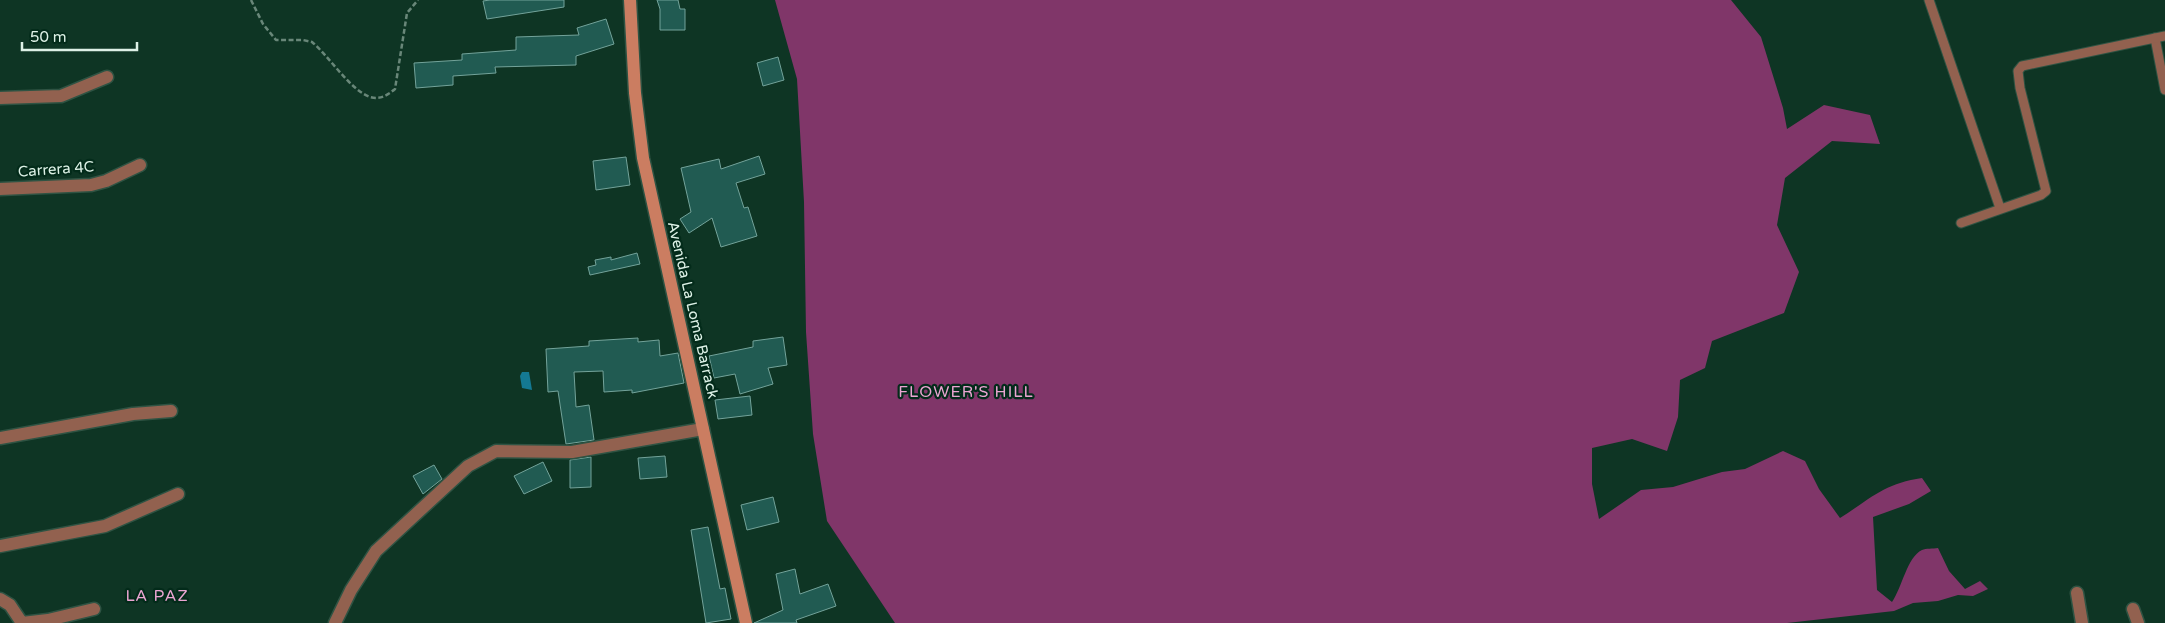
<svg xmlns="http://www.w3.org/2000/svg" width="2165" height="623" viewBox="0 0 2165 623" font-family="'Varela Round',sans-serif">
	<rect width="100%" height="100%" fill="#0e3524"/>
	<path fill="#803669" d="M775 0H1731L1761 37 1783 108 1787 129 1824 105 1870 115 1880 144 1832 141 1785 178 1777 225 1799 272 1784 313 1712 341 1705 368 1680 380 1678 417 1667 451 1632 439 1592 448V484L1599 519 1641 490 1673 487 1722 472 1745 469 1783 451 1805 461 1819 489 1840 518C1870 499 1885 483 1922 478L1931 491 1909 504 1873 517 1877 590 1892 602C1902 588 1907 557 1922 550 1926 548 1933 549 1938 548L1949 571 1965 589 1980 581 1988 589 1973 596 1958 595 1938 601 1913 603 1894 611 1787 623H895L827 521 813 434 806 332 804 202 797 79Z"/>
	<polygon fill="#147993" points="522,372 529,372 532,390 522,388 520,376"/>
	<g fill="#215b52" stroke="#73a39a">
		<polygon points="490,0 564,0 564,7 487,19 483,1"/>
		<polygon points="657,0 678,0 680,9 685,9 685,30 660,30 660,9"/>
		<polygon points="606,19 614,44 576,56 576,65 495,67 496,73 453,76 453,85 416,88 414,63 462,60 462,54 516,50 516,37 579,35 577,28"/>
		<polygon points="778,57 784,80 763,86 757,63"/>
		<polygon points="759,156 765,174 736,183 744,208 748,207 757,236 721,247 712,218 689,233 680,219 691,212 681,168 719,159 721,169"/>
		<polygon points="626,157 630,185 596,190 593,161"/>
		<polygon points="637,253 640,264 590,275 588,267 596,265 595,260 611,257 611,260"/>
		<polygon points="783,337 787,365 768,368 773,384 740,394 735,374 714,378 709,356 753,347 753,341"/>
		<polygon points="638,338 638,342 659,340 660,356 678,353 684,383 632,393 632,390 604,392 603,371 574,372 576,407 589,405 594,440 566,444 558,391 548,392 546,349 589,346 589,341"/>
		<polygon points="750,396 752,415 718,419 715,400"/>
		<polygon points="665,456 667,477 640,479 638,458"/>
		<polygon points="591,457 591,487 570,488 570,460"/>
		<polygon points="543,462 552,481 524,494 514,476"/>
		<polygon points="434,465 442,479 423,494 413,476"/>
		<polygon points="773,497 779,522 747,530 741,505"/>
		<polygon points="708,527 720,589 725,588 731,619 706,623 691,530"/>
		<polygon points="795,569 800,594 828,584 836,606 796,620 797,623 754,623 783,610 776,574"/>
	</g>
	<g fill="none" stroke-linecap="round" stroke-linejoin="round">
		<defs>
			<g id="service">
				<polyline points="1929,0 2000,208"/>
				<polyline points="2155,38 2165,90"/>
				<polyline points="1961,223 2041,195 2046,191 2020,88 2018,71 2022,66 2165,36"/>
			</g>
			<g id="minor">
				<polyline points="0,98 61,96 107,77"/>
				<polyline points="0,189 91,185 106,181 140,165"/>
				<polyline points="0,438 133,414 171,411"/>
				<polyline points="0,546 105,526 178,494"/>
				<polyline points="2077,593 2082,623"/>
				<polyline points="0,599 10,605 22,623 48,620 94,609"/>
				<polyline points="2133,609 2138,623"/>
				<polyline points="335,623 351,590 376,551 468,466 496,451 572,452 703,429"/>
			</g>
			<polyline id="secondary" points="630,0 635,93 643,158 746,623"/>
		</defs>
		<use href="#service" stroke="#2f5343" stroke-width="11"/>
		<use href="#minor" stroke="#2f5343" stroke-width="15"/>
		<use href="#secondary" stroke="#2f5343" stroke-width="15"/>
		<path stroke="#698779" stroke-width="2.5" stroke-dasharray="5 2.5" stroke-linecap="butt" d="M251 0 263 24 276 40H303L312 42C329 56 350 90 370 97 380 100 388 95 395 89L407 13 418 0"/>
		<use href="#service" stroke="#92614f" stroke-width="9"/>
		<use href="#minor" stroke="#92614f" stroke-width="12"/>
		<use href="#secondary" stroke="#cb7d61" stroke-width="12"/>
	</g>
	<g text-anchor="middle" stroke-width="4.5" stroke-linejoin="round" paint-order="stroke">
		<g font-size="15" fill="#ddf1e6" stroke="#032b1a">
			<text transform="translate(56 169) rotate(-4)" y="5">Carrera 4C</text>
			<text transform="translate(693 310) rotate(77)" y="5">Avenida La Loma Barrack</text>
		</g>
		<g font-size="16" letter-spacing="1" fill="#eba5d2" stroke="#032b1a">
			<text x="966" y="397">FLOWER'S HILL</text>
			<text x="157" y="601">LA PAZ</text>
		</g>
	</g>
	<path d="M22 42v8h115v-8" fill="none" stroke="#ddf1e6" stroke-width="2.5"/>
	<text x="30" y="42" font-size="15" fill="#ddf1e6" stroke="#032b1a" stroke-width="4" paint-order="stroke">50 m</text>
</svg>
